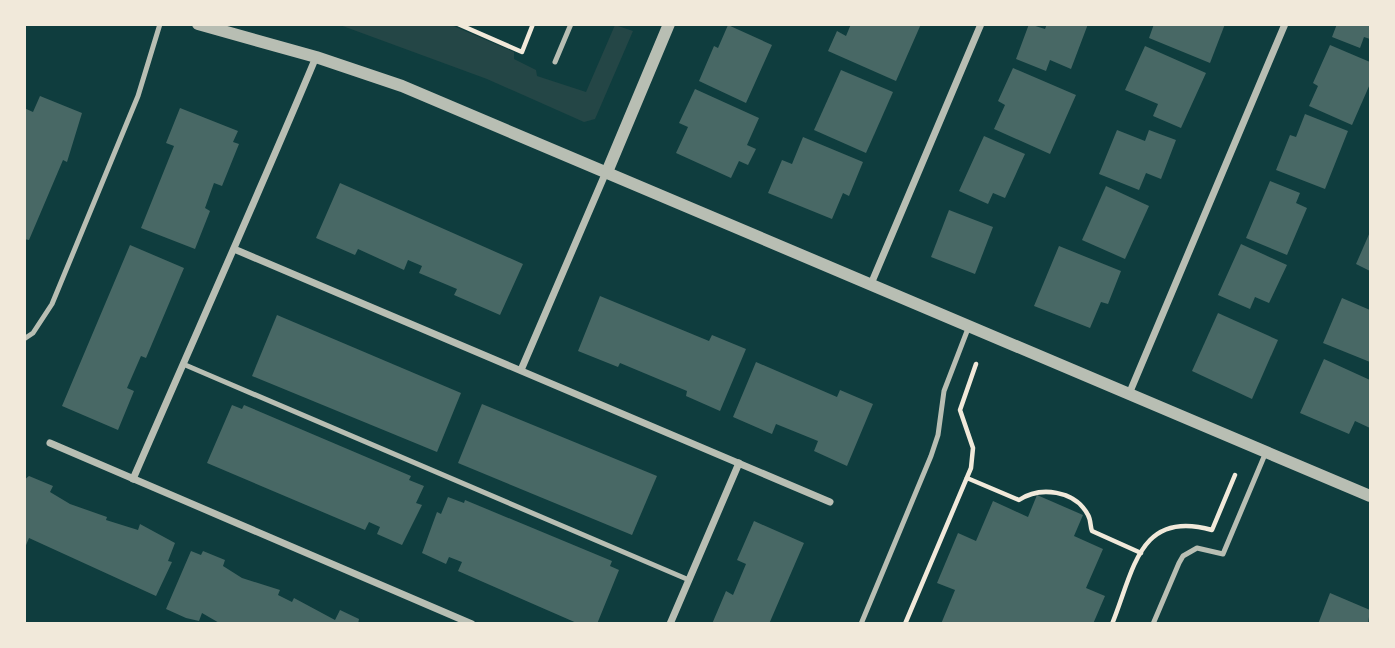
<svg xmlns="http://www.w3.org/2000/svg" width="1395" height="648" viewBox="0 0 1395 648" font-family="'Roboto Condensed',sans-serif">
	<rect width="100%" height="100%" fill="#0f3d3e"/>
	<polygon fill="#244646" points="340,25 451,25 514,52 514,59 536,70 537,76 586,92 615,25 633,31 595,119 584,122 487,79"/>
	<g fill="#486865">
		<polygon points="851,24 921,24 896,81 828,51 837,31 846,36"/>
		<polygon points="1029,24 1045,29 1047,24 1088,24 1071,69 1050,60 1046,71 1016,59"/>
		<polygon points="1154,24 1225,24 1210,63 1149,38"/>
		<polygon points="1337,24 1370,24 1370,39 1364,37 1360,48 1332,37"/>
		<polygon points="728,25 772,45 746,103 699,81 714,46 718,48"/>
		<polygon points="1330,45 1370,62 1370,84 1352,125 1309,106 1318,86 1313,83"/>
		<polygon points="1145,46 1206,73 1181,128 1153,116 1158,104 1125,90"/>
		<polygon points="1013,68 1076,95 1050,154 994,129 1005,105 998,101"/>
		<polygon points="841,70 893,92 866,153 814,130"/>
		<polygon points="695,89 759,118 747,145 756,149 748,165 739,161 731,178 676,153 688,127 679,123"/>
		<polygon points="40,96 82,113 67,162 63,160 29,240 24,239 24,108 33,112"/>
		<polygon points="180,108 238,131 233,142 239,144 222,186 214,183 205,208 210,211 195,249 141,228 174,146 166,143"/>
		<polygon points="1305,114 1348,131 1325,189 1276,170 1290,135 1296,137"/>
		<polygon points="1117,130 1145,141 1149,130 1176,140 1161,179 1146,173 1139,190 1099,174"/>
		<polygon points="984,136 1025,154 1005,198 993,193 988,204 959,191"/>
		<polygon points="803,137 863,162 849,196 843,193 832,219 768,193 782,160 792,164"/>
		<polygon points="1270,181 1300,193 1296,203 1307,208 1287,255 1246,238"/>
		<polygon points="340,183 523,264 500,315 454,295 457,289 419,273 422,266 408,260 404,270 358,249 355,255 316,238"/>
		<polygon points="1106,186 1149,206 1125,259 1082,240"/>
		<polygon points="949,210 993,227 975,274 931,257"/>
		<polygon points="1370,232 1370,271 1356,264"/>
		<polygon points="1241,244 1287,265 1269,303 1255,297 1250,309 1218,295"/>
		<polygon points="130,245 184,268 146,358 141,356 127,388 134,391 118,430 62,406"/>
		<polygon points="1059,246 1121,271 1108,304 1101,302 1090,328 1034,306"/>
		<polygon points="600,296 709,341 712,335 746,349 720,411 686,396 687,391 620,363 618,367 578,351"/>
		<polygon points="1342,298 1370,310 1370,362 1323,343"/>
		<polygon points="1218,313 1278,340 1252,399 1192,371"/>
		<polygon points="277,315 461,393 437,452 252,376"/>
		<polygon points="1324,359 1370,380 1370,428 1355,421 1349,434 1300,413"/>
		<polygon points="756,362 837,397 840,390 873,404 847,466 814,451 818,441 776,424 772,434 733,417"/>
		<polygon points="482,404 657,476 632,535 458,463"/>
		<polygon points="232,405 242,409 244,405 411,476 409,480 424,486 416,503 422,505 402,545 377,534 380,527 369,522 365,530 207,463"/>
		<polygon points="29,476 53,486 50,492 70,504 107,517 106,520 138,530 140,524 175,543 168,561 172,562 156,596 29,538 24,550 24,480"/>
		<polygon points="1037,495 1083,515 1074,536 1103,549 1086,588 1105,596 1093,624 941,624 955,590 937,583 958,533 976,541 993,501 1028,517"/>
		<polygon points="448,497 464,503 465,500 612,561 610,566 619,570 597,624 579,624 458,571 462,562 449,557 446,564 422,553 437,512 441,514"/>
		<polygon points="754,521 804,543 769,624 712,624 726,591 733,595 746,564 737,560"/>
		<polygon points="191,551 201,555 203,551 225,560 223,566 242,578 280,590 278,595 292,602 294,598 335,620 340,610 359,619 358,624 221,624 202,613 199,621 186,618 166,609"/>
		<polygon points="1330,593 1370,610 1368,624 1318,624"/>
	</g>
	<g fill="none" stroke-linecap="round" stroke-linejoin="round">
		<g stroke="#f1e9da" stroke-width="4.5">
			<polyline points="458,24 522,52 533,24"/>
			<path d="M967 478 1019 500C1040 486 1075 490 1088 515 1091 520 1090 526 1092 531L1141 553"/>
			<polyline points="905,624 971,468 973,448 960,410 976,364"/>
			<path d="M1112 624C1134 570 1139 509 1212 530L1235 475"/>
		</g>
		<g stroke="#b8beb3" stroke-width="5">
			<polyline points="555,62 571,24"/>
			<polyline points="24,339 33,333 52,304 138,96 160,24"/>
			<polyline points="183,364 689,580"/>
			<polyline points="861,624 931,456 938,435 944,391 969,326"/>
			<polyline points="1153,624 1179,563 1183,556 1197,548 1223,554 1266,452"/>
		</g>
		<g stroke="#b8beb3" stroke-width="7">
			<polyline points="234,249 830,502"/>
			<polyline points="871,284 981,24"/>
			<polyline points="521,370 606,172"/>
			<polyline points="1129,394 1285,24"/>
			<polyline points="50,443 472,624"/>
			<path d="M133 479C194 338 257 198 316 57"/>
			<polyline points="670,624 739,463"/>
		</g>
		<g stroke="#b8beb3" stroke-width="12">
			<polyline points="198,24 316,57 402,86 1370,496"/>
			<polyline points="607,172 669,24"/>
		</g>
	</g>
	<rect width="1395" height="648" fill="none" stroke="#f1e9da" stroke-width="52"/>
</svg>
